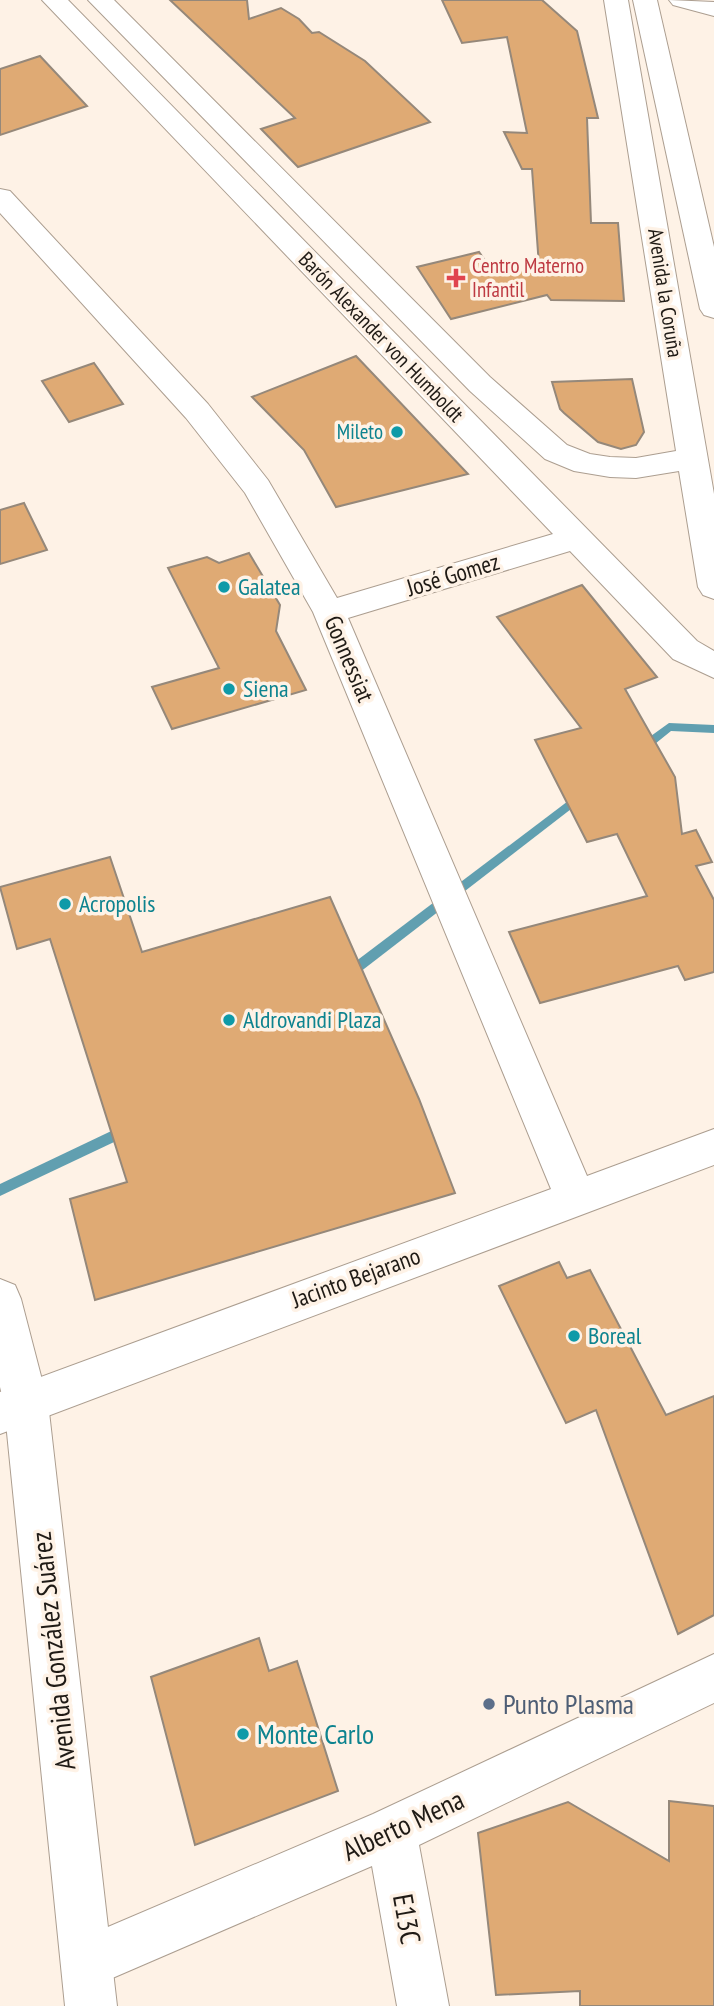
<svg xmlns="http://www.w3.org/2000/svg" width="714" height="2006" viewBox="0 0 714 2006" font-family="'PT Sans Narrow',sans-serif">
	<rect width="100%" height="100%" fill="#fef2e6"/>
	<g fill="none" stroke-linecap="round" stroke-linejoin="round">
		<g fill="#619fb0" fill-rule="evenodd">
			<polygon points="669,723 714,725 714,733 671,731 645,752 637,752 635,749 637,746"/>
			<polygon points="580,792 584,793 586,796 584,799 351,979 343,979 341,975 343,971"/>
			<polygon points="126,1124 131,1126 132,1130 131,1134 0,1196 0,1184"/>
		</g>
	</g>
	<g fill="#dfaa74" stroke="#95887a" stroke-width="2">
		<polygon points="170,0 247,0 249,19 281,8 299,19 312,33 319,32 365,61 430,122 298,167 261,129 295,118"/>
		<polygon points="442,0 542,0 577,31 598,118 587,118 591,223 618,223 624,301 551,300 547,295 451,319 417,267 479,252 489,266 539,266 532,169 522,169 504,132 527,133 507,37 462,43"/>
		<polygon points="40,56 87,106 0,135 0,69"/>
		<polygon points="356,356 468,474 336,507 304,450 252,397"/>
		<polygon points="94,363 123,404 69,422 42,381"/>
		<polygon points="632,379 644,432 636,445 621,449 598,442 564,413 560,409 552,382"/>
		<polygon points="24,503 47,550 0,564 0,510"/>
		<polygon points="249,553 280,605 276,631 306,690 172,729 152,687 219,668 168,568 207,557 219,563"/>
		<polygon points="582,585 657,677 625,689 675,777 682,834 696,830 712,862 696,866 714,900 714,972 685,980 678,966 540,1003 509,932 647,896 617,834 587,842 535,740 581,728 497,617"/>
		<polygon points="110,857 142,952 330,897 419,1099 455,1193 95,1300 70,1199 127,1182 50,939 17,949 0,887"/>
		<polygon points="559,1262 567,1278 590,1270 666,1415 714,1396 714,1615 678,1634 596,1410 566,1423 499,1286"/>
		<polygon points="259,1638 269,1671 297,1661 338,1791 195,1845 151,1677"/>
		<polygon points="669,1801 714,1806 714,2006 580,2006 580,1991 496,1995 478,1833 568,1802 669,1861"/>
	</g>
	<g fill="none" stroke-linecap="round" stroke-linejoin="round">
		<defs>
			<g id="minor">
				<polygon points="42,0 68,0 697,641 714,651 714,678 673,659 570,551 348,618 587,1176 714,1129 714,1165 0,1434 0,1392 551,1189 313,612 245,493 186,418 0,213 0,189 10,191 208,404 268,480 337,598 553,534"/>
				<polygon points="88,0 114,0 490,377 567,445 590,454 610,457 636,458 676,451 604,0 628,0 714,494 714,599 703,595 698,587 679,471 636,478 610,477 574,471 545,459 470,391"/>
				<polygon points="633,0 657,0 714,247 714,318 704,315 700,309"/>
				<polygon points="669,0 714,2 714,16 673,5"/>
				<polygon points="714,1654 714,1703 419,1845 449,2006 397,2006 372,1866 87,1989 68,1982 61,1963 68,1944 373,1814"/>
			</g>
			<polygon id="major" points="0,1279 15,1285 21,1299 48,1403 117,2006 65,2006 4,1403 0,1387"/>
		</defs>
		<use href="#minor" stroke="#ac9e90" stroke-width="2"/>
		<use href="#major" stroke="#ac9e90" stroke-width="2"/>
		<use href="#minor" fill="#fff" fill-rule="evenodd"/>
		<use href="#major" fill="#fff" fill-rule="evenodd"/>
	</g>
	<path fill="#e0444e" stroke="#fef2e6" stroke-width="2.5" d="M452.5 267.5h7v7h7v7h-7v7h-7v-7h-7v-7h7z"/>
	<g fill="#0f9aa8" stroke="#fef2e6" stroke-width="2.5">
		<circle cx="397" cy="432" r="7"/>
		<circle cx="224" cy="587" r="7"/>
		<circle cx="229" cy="689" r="7"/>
		<circle cx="65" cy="904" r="7"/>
		<circle cx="229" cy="1020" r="7"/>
		<circle cx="574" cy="1336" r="7"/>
		<circle cx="243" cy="1734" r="7"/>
	</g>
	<circle fill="#5c6f8a" stroke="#fef2e6" stroke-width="2.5" cx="489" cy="1704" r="7"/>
	<g text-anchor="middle" stroke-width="7" stroke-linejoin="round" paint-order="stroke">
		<g font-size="21" fill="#be3a42" stroke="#fef2e6" text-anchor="start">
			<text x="472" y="273">Centro Materno<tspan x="472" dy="24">Infantil</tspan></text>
		</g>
		<g font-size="21" fill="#1f1a15" stroke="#fef2e6">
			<text transform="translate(665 293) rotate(81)" y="7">Avenida la Coruña</text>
			<text transform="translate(381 337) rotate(46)" y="7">Barón Alexander von Humboldt</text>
		</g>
		<g font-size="21" fill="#0d838f" stroke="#fef2e6" text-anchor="end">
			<text x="383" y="439">Mileto</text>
		</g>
		<g font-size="24" fill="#1f1a15" stroke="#fef2e6">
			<text transform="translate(453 575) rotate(-17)" y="8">José Gomez</text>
			<text transform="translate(349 659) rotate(67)" y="8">Gonnessiat</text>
			<text transform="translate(356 1278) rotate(-20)" y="8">Jacinto Bejarano</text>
		</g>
		<g font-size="24" fill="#0d838f" stroke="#fef2e6" text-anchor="start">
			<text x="238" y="595">Galatea</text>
			<text x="243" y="697">Siena</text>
			<text x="79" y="912">Acropolis</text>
			<text x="243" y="1028">Aldrovandi Plaza</text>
			<text x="588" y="1344">Boreal</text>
		</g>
		<g font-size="28" fill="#1f1a15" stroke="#fef2e6">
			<text transform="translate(53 1651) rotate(-96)" y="10">Avenida González Suárez</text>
			<text transform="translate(403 1825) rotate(-25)" y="10">Alberto Mena</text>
			<text transform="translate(407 1919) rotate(80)" y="10">E13C</text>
		</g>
		<g font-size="28" fill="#4e5e75" stroke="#fef2e6" text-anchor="start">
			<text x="503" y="1714">Punto Plasma</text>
		</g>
		<g font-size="28" fill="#0d838f" stroke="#fef2e6" text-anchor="start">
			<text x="257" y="1744">Monte Carlo</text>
		</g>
	</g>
</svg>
